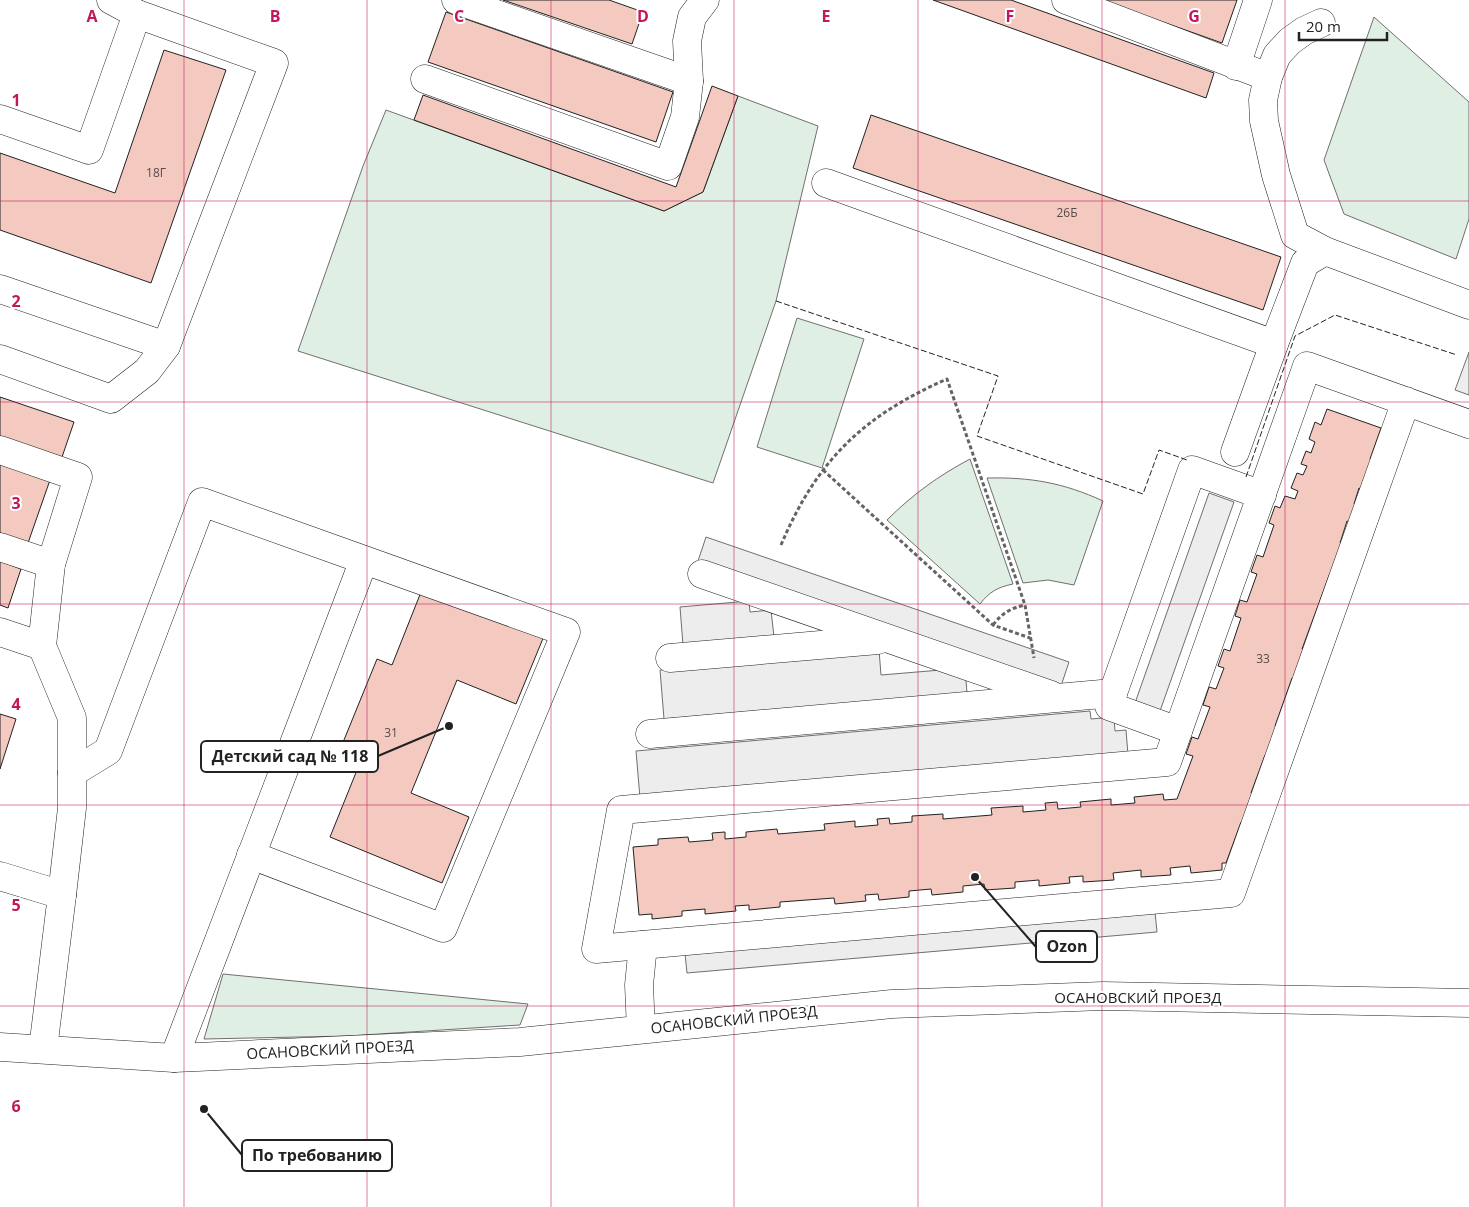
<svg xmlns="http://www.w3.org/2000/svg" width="1469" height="1207" viewBox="0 0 1469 1207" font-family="'Open Sans',sans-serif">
	<rect width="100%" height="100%" fill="#fff"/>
	<g fill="#e0efe3" stroke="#6f6f6f">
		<polygon points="1374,17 1469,102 1469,219 1456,259 1344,214 1324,160"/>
		<polygon points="738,96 818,126 776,301 713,483 298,351 363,166 386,110 664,211 703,192"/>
		<polygon points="797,318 864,339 822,468 757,447"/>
		<path d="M970 459 1013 584C998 587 989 592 980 604L887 520C912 495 938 476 970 459Z"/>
		<path d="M987 478C1031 477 1064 483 1103 501L1074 585 1048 580 1023 583Z"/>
		<polygon points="223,974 528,1004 520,1025 347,1036 204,1039"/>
	</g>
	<g fill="#ededed" stroke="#6f6f6f">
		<polygon points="1469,352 1469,395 1455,390"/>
		<polygon points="1209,493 1234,502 1160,711 1135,703"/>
		<polygon points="706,537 1069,662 1061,686 698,561"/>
		<polygon points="749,601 750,612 771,610 774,637 683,645 680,607"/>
		<polygon points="879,650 881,675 965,668 967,693 664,719 660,670"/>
		<polygon points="1090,711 1091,719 1114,717 1115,731 1126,730 1128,755 640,798 636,751"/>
		<polygon points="1155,912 1157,932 687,973 685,954"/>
	</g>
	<g fill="#f3c9c0" stroke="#222">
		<polygon points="503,0 609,0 643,12 632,44"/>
		<polygon points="933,0 1011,0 1214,73 1206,98"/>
		<polygon points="1101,0 1237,0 1222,43"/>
		<polygon points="446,12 673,92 656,142 428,62"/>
		<polygon points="164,50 226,70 151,283 0,230 0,153 115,193"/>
		<polygon points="712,86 738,96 703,192 664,211 414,120 423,95 676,187"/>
		<polygon points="871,115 1281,257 1263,310 853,168"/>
		<polygon points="0,397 74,422 61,460 0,438"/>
		<polygon points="1327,409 1381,428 1370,459 1376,461 1366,491 1359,488 1354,504 1360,506 1354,524 1347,521 1340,543 1346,546 1336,575 1330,573 1302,649 1308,651 1298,680 1292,678 1275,726 1282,728 1271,757 1265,755 1251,793 1257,795 1247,824 1241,822 1226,863 1222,863 1222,870 1191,873 1190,866 1170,868 1171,875 1141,877 1141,870 1113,873 1114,880 1083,882 1083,876 1069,877 1070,883 1039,886 1039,880 1015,882 1015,888 985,890 984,884 963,886 963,892 932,895 931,889 909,891 909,897 879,900 878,894 865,895 866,901 835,904 834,898 780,902 780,907 749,910 749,905 735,906 736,911 705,914 705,909 682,911 682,916 652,919 652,914 639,915 633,847 658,845 658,839 688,837 689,842 713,840 712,833 725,832 725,839 746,837 746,832 777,829 778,834 825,830 824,824 855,821 855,827 878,825 877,819 889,818 890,824 912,822 912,816 943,814 943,819 992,815 991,808 1023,806 1023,812 1046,810 1045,803 1057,802 1058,809 1081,807 1080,802 1111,799 1111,805 1135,803 1134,797 1163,794 1164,800 1177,799 1193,756 1186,754 1192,737 1198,739 1210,707 1203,705 1209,687 1216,689 1224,668 1218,666 1224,649 1230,651 1241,618 1235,616 1240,600 1247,602 1257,574 1251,572 1257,555 1263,557 1274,525 1269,523 1275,506 1280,508 1285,496 1295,499 1298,491 1291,488 1297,473 1303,475 1307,466 1301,464 1306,451 1311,453 1315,442 1309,439 1315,422 1321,425"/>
		<polygon points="0,462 50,480 28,543 0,533"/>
		<polygon points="0,561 21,569 8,608 0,605"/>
		<polygon points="423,587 544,636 516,704 457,680 411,793 469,817 442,883 330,837 357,770 335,762 377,659 392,665"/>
		<polygon points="0,714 16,719 0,769"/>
	</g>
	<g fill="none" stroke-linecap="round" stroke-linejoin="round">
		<defs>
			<g id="minor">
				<polyline points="1066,0 1268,77"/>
				<polyline points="1321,23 1304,31 1290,41 1277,55 1268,77 1263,100 1264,121 1276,175 1295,235 1325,251 1469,305"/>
				<polyline points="1236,66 1258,0"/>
				<polyline points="425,79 668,166 685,117 689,81 456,0"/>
				<polyline points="689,81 687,41 692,17 705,0"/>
				<polyline points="0,119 89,150 137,14 111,0"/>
				<polyline points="826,183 1274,344 1305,263 1325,251"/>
				<polyline points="0,289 166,346"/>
				<polyline points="0,359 111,399 147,371 166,346 274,63 137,14"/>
				<polyline points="1406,401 1231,893 596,949 621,810 1167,762 1307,366 1469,424"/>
				<polyline points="0,450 78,477 51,564 42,646 72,718 72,808 62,895"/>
				<polyline points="1235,452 1274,344"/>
				<polyline points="0,547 51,564"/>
				<polyline points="702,574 1051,695"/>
				<polyline points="0,632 42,646"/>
				<polyline points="670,658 878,640"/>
				<polyline points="1178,731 1109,706 1113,693 1192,470 1262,495"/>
				<polyline points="650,734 1113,693"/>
				<polyline points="72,773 108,751 202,502 566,632 443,928 251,855"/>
				<polyline points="0,876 62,895 43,1049"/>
				<polyline points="641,1029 639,985 643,945"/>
				<polyline points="0,1047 174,1058 197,1057 520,1042 892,1004 1103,996 1469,1003"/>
				<polyline points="174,1058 364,560"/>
			</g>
		</defs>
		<use href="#minor" stroke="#222" stroke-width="29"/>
		<g stroke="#646464" stroke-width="3" stroke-dasharray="4 2.5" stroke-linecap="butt">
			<polyline points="823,470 993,625 1030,638"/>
			<path d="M781 545C817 460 863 416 947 379L1025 605 1034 658"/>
			<path d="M993 625C1002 613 1011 608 1025 605"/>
		</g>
		<use href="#minor" stroke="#fff" stroke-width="28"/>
		<g stroke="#222" stroke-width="1" stroke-dasharray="6 2.5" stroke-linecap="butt">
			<polyline points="776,301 998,376 977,436 1143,494 1159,450 1187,460"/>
			<polyline points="1246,477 1295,336 1335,315 1457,355"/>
		</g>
	</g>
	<path fill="none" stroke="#c2185b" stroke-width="1" stroke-opacity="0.55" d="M184 0V1207M367 0V1207M551 0V1207M734 0V1207M918 0V1207M1102 0V1207M1285 0V1207M0 201H1469M0 402H1469M0 604H1469M0 805H1469M0 1006H1469"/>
	<g text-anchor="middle" stroke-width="4" stroke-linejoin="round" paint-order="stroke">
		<g font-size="12" fill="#564c4a">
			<text x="156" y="177">18Г</text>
			<text x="1067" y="217">26Б</text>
			<text x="1263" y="663">33</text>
			<text x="391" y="737">31</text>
		</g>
		<g font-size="15" fill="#222" stroke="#fff">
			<text x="1138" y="1003">ОСАНОВСКИЙ ПРОЕЗД</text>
			<text transform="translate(734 1020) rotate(-6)" y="5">ОСАНОВСКИЙ ПРОЕЗД</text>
			<text transform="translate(330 1050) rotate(-3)" y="5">ОСАНОВСКИЙ ПРОЕЗД</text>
		</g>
	</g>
	<g font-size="16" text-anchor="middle" font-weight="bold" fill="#c2185b" stroke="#fff" stroke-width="4" stroke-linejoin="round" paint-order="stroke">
		<text x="92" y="22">A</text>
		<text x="275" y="22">B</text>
		<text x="459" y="22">C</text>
		<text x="643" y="22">D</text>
		<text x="826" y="22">E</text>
		<text x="1010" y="22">F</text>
		<text x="1194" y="22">G</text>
		<text x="16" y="106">1</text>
		<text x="16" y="307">2</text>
		<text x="16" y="509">3</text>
		<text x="16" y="710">4</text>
		<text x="16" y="911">5</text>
		<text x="16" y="1112">6</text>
	</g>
	<path fill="none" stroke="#222" stroke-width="2" d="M449 726L378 756M975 877L1036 947M204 1109L242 1155"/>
	<g fill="#222" stroke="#fff" stroke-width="2">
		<circle cx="449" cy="726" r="5"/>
		<circle cx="975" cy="877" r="5"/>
		<circle cx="204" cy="1109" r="5"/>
	</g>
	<g fill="#fff" stroke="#222" stroke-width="2">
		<rect x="201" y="741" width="177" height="31" rx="5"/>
		<rect x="1036" y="931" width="61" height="31" rx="5"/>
		<rect x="242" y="1140" width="150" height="31" rx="5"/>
	</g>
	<g font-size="16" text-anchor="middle" font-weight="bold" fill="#222">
		<text x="290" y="762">Детский сад № 118</text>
		<text x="1067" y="952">Ozon</text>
		<text x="317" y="1161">По требованию</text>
	</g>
	<path d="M1299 32v8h88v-8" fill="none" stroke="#222222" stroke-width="2.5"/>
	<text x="1306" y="32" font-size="15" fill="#222222" stroke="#ffffff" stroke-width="4" paint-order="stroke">20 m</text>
</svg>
